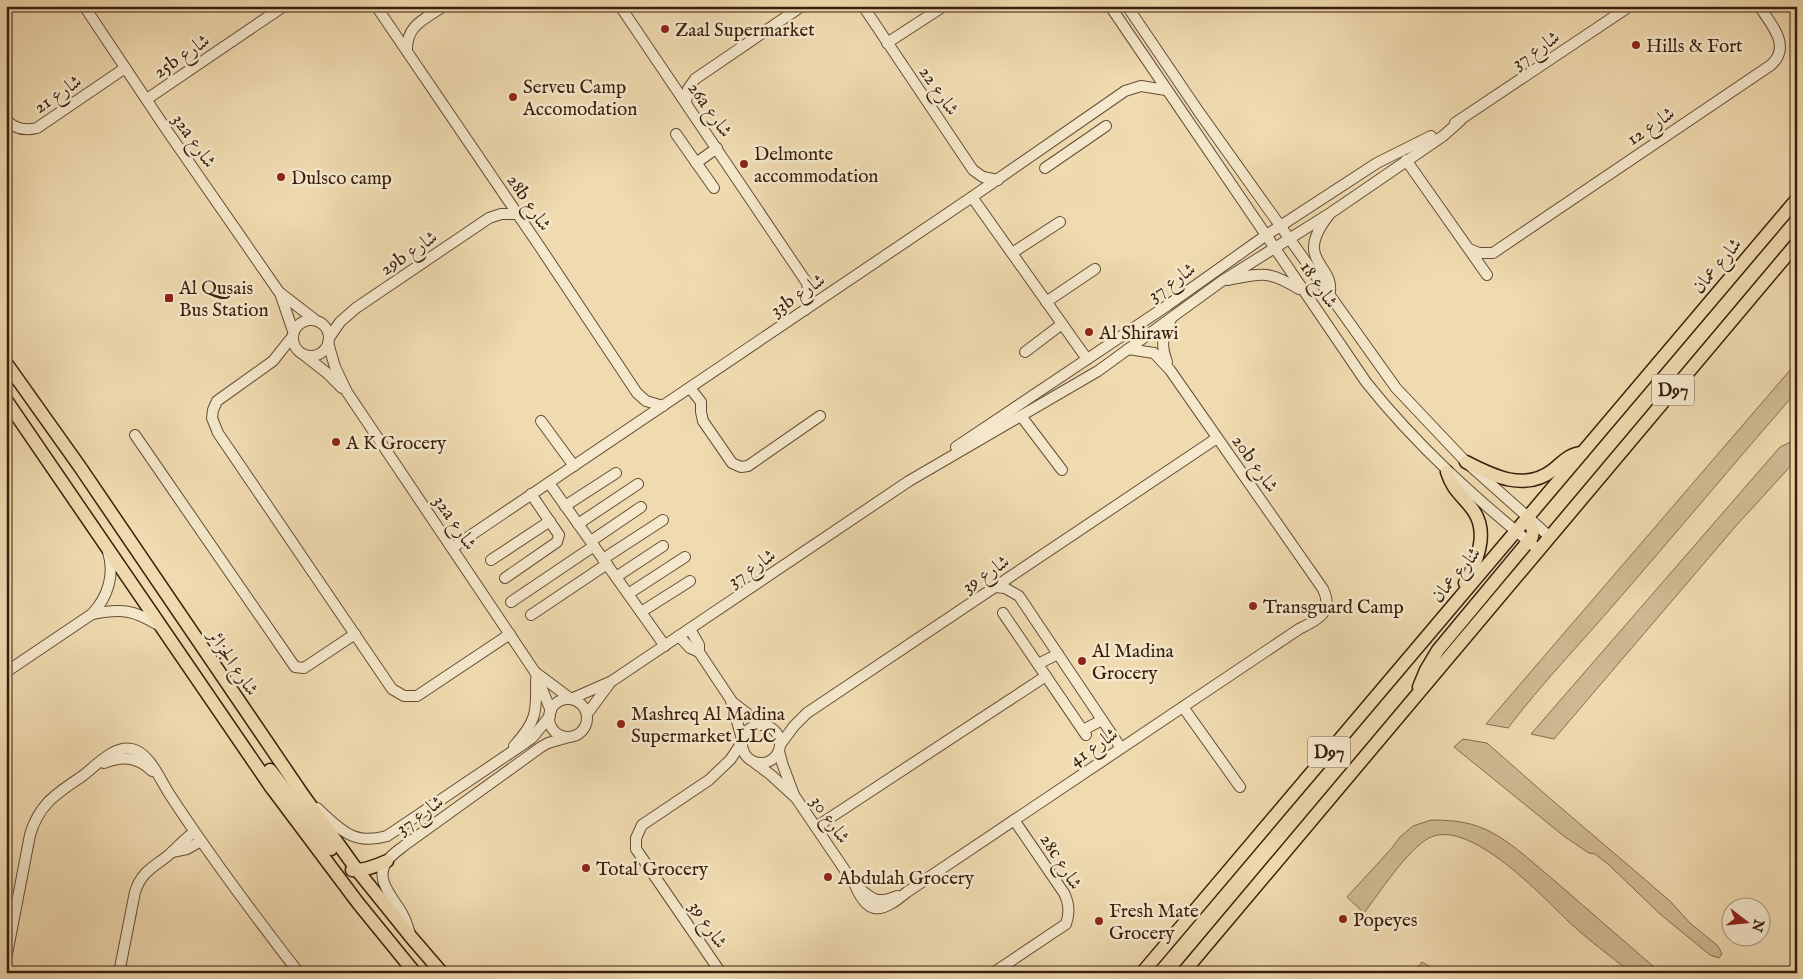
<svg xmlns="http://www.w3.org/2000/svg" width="1803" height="979" viewBox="0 0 1803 979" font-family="'IM FELL English',Amiri,serif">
	<rect width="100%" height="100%" fill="#f0dbb0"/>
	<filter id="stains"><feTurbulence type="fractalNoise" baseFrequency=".004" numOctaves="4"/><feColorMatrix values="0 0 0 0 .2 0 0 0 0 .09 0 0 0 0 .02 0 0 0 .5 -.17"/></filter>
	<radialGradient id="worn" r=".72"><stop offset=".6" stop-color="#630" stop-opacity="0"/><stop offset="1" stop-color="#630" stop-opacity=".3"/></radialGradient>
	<g fill="#d1bb94" stroke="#846c50">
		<path d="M1797 362V391C1736 461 1677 532 1617 601 1581 643 1542 683 1508 728L1486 724Z"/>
		<polygon points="1797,439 1797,459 1735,527 1554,739 1531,734 1780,447"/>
		<polygon points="1463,739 1487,743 1546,795 1670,901 1690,923 1718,946 1722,954 1719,958 1710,955 1660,914 1608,864 1595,854 1589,853 1565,837 1454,747"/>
		<path d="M1431 820C1446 820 1462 821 1477 826 1504 835 1527 858 1549 876 1584 906 1619 937 1654 967 1648 974 1639 973 1631 973 1611 956 1588 940 1569 922 1543 897 1469 817 1429 838 1407 850 1380 892 1364 913L1347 897 1391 849 1400 837 1413 826Z"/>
		<polygon points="1422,962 1439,972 1413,973"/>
	</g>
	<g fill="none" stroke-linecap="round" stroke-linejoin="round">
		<defs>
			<g id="minor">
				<polyline points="84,6 166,129 279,292 314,319"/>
				<polyline points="376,6 542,250 637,393 646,401 663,406"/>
				<polyline points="620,6 807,283 809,295 805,310"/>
				<polyline points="863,6 973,170 983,177 998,180"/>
				<path d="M1110 6 1366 382C1416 445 1476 499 1539 550"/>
				<polyline points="1127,6 1199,112 1396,388 1466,462 1550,537"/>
				<polyline points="887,43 944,6"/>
				<path d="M407 51C406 25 425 19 444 6"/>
				<polyline points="147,99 284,6"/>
				<polyline points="686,103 688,89 695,79 802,6"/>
				<path d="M6 119C14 129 25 131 37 128L125 68"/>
				<polyline points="1455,123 1630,6"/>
				<polyline points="676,134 714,188"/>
				<polyline points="1406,160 1487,275"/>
				<polyline points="696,163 717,148"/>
				<polyline points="1045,168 1106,126"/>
				<polyline points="972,197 1087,359"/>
				<path d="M1329 215C1291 263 1338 264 1329 296"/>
				<path d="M1469 249 1479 253H1493L1771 65C1792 46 1771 24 1759 6"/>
				<polyline points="1012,253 1060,222"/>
				<path d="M1228 280C1262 273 1268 270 1299 289"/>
				<polyline points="280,293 293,331"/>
				<polyline points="1046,302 1095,269"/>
				<circle cx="311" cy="338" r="18"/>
				<polyline points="292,337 273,361 217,401 213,410 212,418 218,433 392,689 404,696 417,696 510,634"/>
				<polyline points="329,338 340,322 356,308 489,218 501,214 517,214"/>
				<polyline points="328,343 335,367 347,392 535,672 551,711"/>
				<polyline points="1025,352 1062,324"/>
				<polyline points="304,355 327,373 342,388"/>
				<path d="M1167 362C1160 343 1163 337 1171 319"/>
				<polyline points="690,388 701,402 701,412 703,421 732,463 741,467 748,466 820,416"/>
				<polyline points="1021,416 1062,470"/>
				<polyline points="541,421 574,466"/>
				<polyline points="135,435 295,667 304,668 355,634"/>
				<polyline points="956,447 1168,305 1265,236 1377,163 1431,136"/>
				<polyline points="549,483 665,646"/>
				<polyline points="565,506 616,473"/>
				<polyline points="578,524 638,484"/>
				<polyline points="591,541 641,507"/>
				<polyline points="452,548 972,197 1125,91 1141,86 1166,90"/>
				<polyline points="603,559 663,520"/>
				<polyline points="491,560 550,521"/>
				<polyline points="616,577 663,546"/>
				<polyline points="505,578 557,542 559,535 531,494"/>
				<polyline points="995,587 1005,588 1019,596 1121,748"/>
				<polyline points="628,594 685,557"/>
				<polyline points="511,602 594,546"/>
				<polyline points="641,612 690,581"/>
				<polyline points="1003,613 1086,735"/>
				<path d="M92 614C122 608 134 610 160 626"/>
				<polyline points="531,615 607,564"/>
				<polyline points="690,629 699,645 699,652 731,700 742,739"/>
				<polyline points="679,636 690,648 699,652"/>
				<polyline points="1038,664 1058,654"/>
				<path d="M6 672 92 614C108 597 115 574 108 552"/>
				<polyline points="535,672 571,699 612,681 909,481 1098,371 1222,281 1332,212 1443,136 1460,121"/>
				<circle cx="568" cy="718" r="19"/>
				<polyline points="731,701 762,725"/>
				<polyline points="1183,707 1240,787"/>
				<polyline points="587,714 610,683"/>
				<circle cx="761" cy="744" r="19"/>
				<polyline points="1083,730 1102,720"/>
				<polyline points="780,745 794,726 807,713 1217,438"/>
				<path d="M514 746C536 722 537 713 536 680"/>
				<polyline points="779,751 782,763 794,795"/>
				<path d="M104 763C122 756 137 756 152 771"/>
				<path d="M755 763 771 775 796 798 855 885C869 919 884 911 907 892L1299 629C1318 620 1334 612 1323 589L1170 370 1154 353 1128 349"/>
				<path d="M317 808C340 829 353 846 387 836L525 743 532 738 550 716"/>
				<polyline points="816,827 1046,676"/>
				<polyline points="172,852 187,849 201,841"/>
				<path d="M859 888C873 900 878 904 897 896"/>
				<path d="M410 934C408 927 406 920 403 915 395 899 373 880 387 861 391 855 399 850 405 845L541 747 548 743 569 737"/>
				<path d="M6 959 30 835C39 804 56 794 81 777 95 767 113 745 132 749 150 753 160 780 170 795 210 856 254 915 299 973"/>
				<path d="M119 973 135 892C142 870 155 867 171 853 179 845 185 839 194 832"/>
				<polyline points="721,973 636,849 636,838 642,825 709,780 730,760 741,744"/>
				<path d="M993 973 1066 924C1070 913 1069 903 1064 893L1014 820"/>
			</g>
			<g id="major">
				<polyline points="6,363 80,467 303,795 357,870 411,937 442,973"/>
				<polyline points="6,400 271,787 358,903 415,973"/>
				<path d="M1466 462C1493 476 1525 492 1553 470 1563 462 1569 454 1582 453"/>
				<path d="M1447 472C1453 491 1462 495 1473 510 1489 532 1477 562 1465 583"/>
				<polyline points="1419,687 1426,670 1438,650 1532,537 1533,530 1527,517"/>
				<polyline points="270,770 331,849"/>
				<path d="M352 870C364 871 376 866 387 861"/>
				<polyline points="1142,973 1797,199"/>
				<polyline points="1183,973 1797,243"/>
			</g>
		</defs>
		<use href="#minor" stroke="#664d35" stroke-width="12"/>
		<use href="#major" stroke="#381e0c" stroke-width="15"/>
		<use href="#minor" stroke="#f5e8cc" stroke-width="10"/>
		<use href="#major" stroke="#f0dbb0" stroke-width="12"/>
	</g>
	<g fill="#8f2418" stroke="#f5e8cc" stroke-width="2">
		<circle cx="665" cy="29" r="5"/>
		<circle cx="1636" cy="45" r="5"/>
		<circle cx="513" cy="97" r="5"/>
		<circle cx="744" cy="164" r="5"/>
		<circle cx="281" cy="177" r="5"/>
		<rect x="164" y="293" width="10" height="10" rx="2.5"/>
		<circle cx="1089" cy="332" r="5"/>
		<circle cx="336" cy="442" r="5"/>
		<circle cx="1253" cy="606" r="5"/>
		<circle cx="1082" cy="661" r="5"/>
		<circle cx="621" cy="724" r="5"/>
		<circle cx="586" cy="868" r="5"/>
		<circle cx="828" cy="877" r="5"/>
		<circle cx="1343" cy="919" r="5"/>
		<circle cx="1099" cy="921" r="5"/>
	</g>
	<g text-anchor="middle" stroke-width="5" stroke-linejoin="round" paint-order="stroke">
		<g fill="#f5e8cc" stroke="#715b46" stroke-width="1">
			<rect x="1652" y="374.5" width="42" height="31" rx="4"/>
			<rect x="1308" y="736.5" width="42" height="31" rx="4"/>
		</g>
		<g font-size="18" font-weight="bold" fill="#381e0c">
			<text x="1673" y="396">D97</text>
			<text x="1329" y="758">D97</text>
		</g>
		<g font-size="19" fill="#381e0c" stroke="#f5e8cc" text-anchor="start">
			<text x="675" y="36">Zaal Supermarket</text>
			<text x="1646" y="52">Hills &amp; Fort</text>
			<text x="523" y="93">Serveu Camp<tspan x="523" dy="22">Accomodation</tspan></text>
			<text x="754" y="160">Delmonte<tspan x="754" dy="22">accommodation</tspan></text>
			<text x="291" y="184">Dulsco camp</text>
			<text x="179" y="294">Al Qusais<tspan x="179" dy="22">Bus Station</tspan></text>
			<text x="1099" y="339">Al Shirawi</text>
			<text x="346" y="449">A K Grocery</text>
			<text x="1263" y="613">Transguard Camp</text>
			<text x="1092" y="657">Al Madina<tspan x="1092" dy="22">Grocery</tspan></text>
			<text x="631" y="720">Mashreq Al Madina<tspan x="631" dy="22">Supermarket LLC</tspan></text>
			<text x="596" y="875">Total Grocery</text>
			<text x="838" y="884">Abdulah Grocery</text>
			<text x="1109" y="917">Fresh Mate<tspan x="1109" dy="22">Grocery</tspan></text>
			<text x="1353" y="926">Popeyes</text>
		</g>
		<g font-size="19" fill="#381e0c" stroke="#f5e8cc">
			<text transform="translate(1535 49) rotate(-34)" y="7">شارع 37</text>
			<text transform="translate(181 55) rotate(-34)" y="7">25b شارع</text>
			<text transform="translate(940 90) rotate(56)" y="7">شارع 22</text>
			<text transform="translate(57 93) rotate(-34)" y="7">شارع 21</text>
			<text transform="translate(711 109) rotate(55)" y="7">26a شارع</text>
			<text transform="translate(1650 125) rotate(-34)" y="7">شارع 12</text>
			<text transform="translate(195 140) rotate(55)" y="7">32a شارع</text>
			<text transform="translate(530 202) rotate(56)" y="7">28b شارع</text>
			<text transform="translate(408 252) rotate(-34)" y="7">29b شارع</text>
			<text transform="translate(1716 265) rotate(-50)" y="7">شارع عمان</text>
			<text transform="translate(1171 281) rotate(-35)" y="7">شارع 37</text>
			<text transform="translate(1320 284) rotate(56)" y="7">شارع 18</text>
			<text transform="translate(797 294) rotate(-34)" y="7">33b شارع</text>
			<text transform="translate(1256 463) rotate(55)" y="7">20b شارع</text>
			<text transform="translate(456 522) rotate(56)" y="7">32a شارع</text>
			<text transform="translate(751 567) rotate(-34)" y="7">شارع 37</text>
			<text transform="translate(985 573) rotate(-34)" y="7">شارع 39</text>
			<text transform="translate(1455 574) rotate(-50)" y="7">شارع عمان</text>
			<text transform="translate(234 662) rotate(56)" y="7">شارع الجزائر</text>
			<text transform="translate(1093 746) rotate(-34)" y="7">شارع 41</text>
			<text transform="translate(419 814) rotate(-36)" y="7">شارع 37</text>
			<text transform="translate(831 819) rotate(55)" y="7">شارع 30</text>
			<text transform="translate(1062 861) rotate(58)" y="7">28c شارع</text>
			<text transform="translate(709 924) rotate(56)" y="7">شارع 39</text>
		</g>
	</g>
	<rect width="1803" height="979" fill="none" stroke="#f0dbb0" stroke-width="25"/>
	<rect x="8" y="8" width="1788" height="964" fill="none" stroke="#381e0c" stroke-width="2.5"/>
	<rect x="12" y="12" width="1778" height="954" fill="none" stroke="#381e0c"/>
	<g transform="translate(1746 922) rotate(106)"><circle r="24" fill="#f5e8cc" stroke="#a9977f"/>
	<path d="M0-4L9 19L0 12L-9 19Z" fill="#8f2418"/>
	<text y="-8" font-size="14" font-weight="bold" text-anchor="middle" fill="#381e0c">N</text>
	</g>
	<rect width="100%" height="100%" filter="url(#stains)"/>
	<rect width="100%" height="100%" fill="url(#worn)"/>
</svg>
